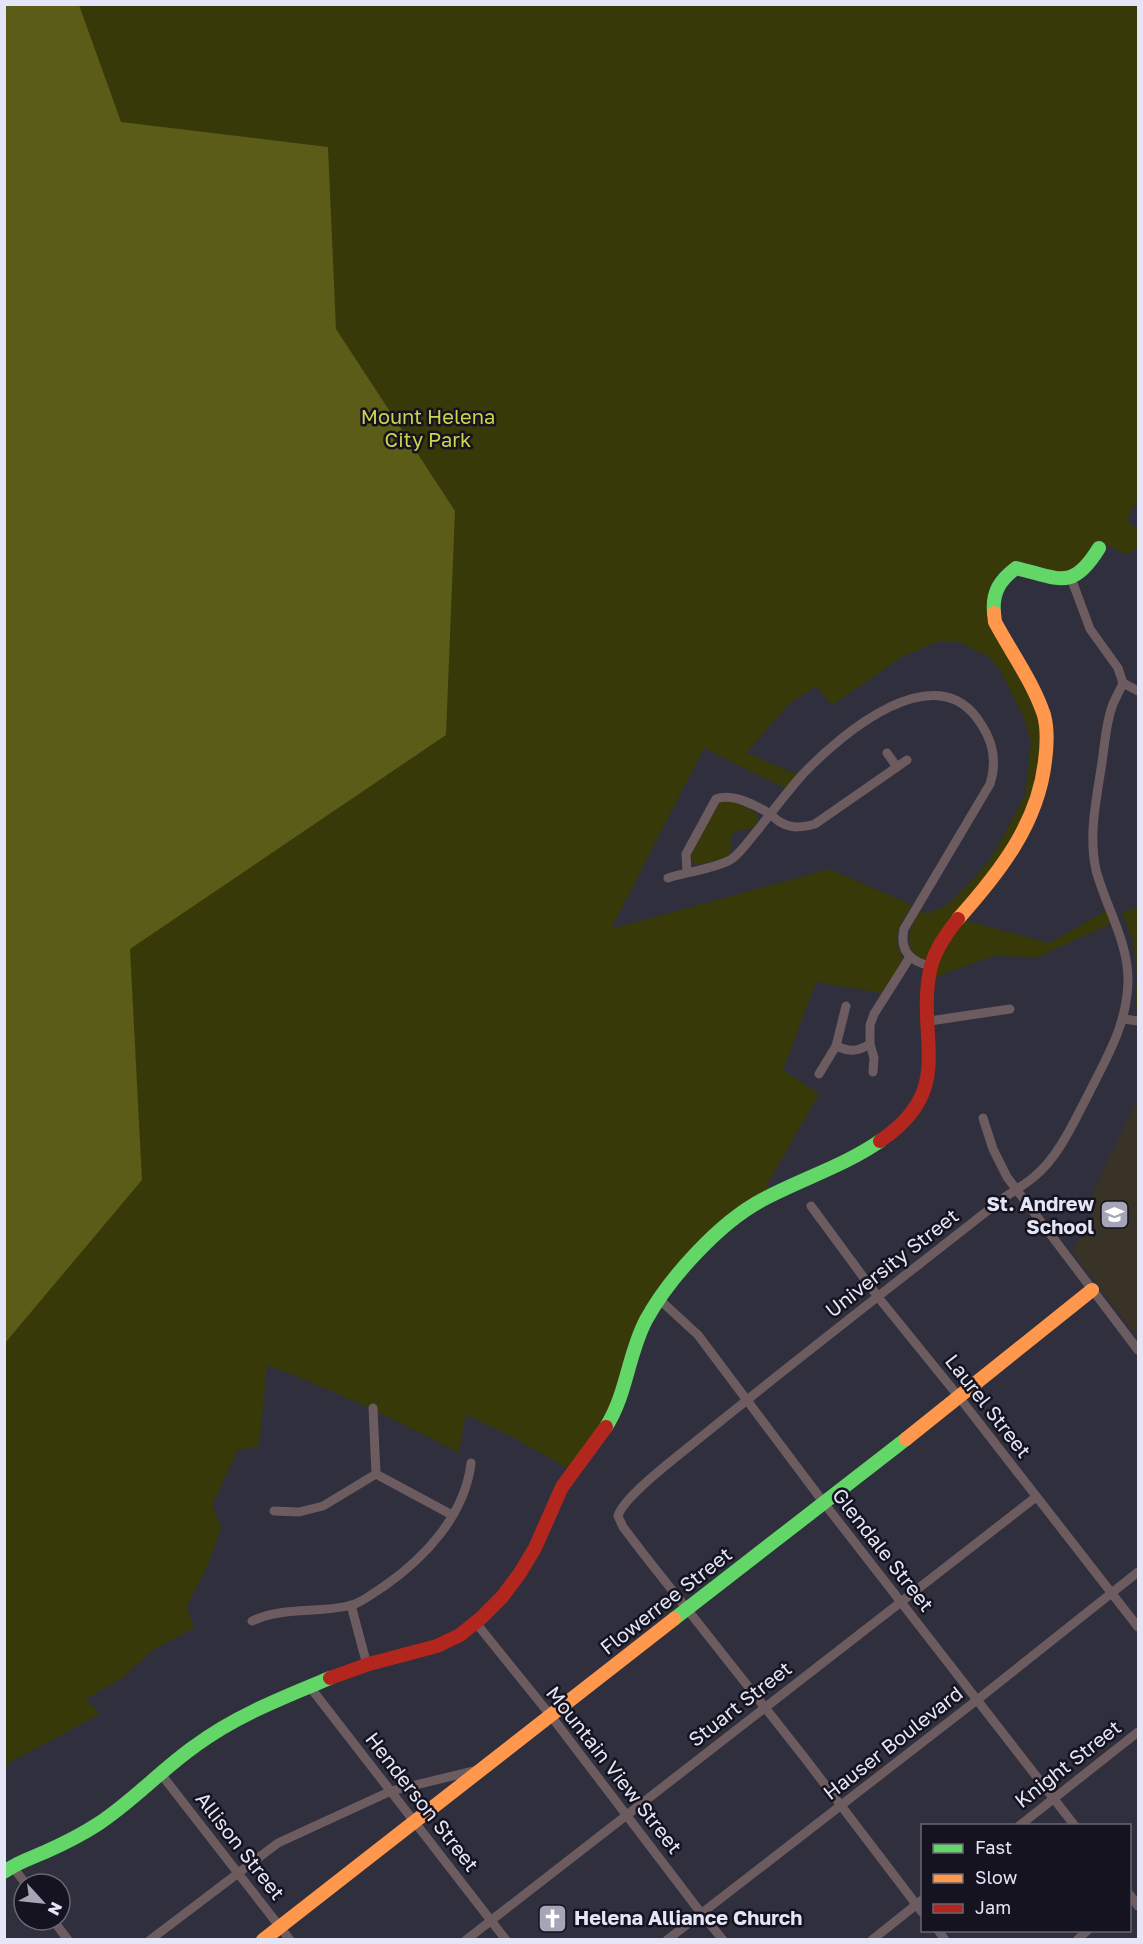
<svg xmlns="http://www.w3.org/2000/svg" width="1143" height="1944" viewBox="0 0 1143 1944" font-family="'Golos Text',sans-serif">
	<rect width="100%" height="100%" fill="#302f3d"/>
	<polygon fill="#393226" points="1138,1098 1138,1338 1072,1251 1089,1223 1095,1207 1087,1204"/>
	<g fill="#383908">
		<path d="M5 5H1138V499L1127 520 1138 530V547L1126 555 1098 540C1092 553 1085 565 1071 571 1056 578 1042 565 1027 563 996 558 984 594 988 618L1039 716 1042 729 1039 779 1016 840 929 959H920C901 943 910 930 920 911L926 914 946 906 977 875 991 858 1025 796 1031 743 1024 718 1000 670 987 656 960 642H936L902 657 832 705 816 686 790 703 746 753 798 775 785 788 704 748 611 929 829 869 912 905C905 916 895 929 897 943 898 949 902 956 904 962L881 993 816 982 783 1070 819 1094 768 1183 769 1192 745 1205 652 1304 610 1414 569 1469 518 1440 467 1415 464 1423 459 1453C395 1420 335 1390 267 1365L259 1446 238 1450 212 1505 221 1528 207 1567 187 1605 194 1628 154 1649 122 1678 86 1699 100 1714 5 1765Z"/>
		<path d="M729 799 755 812 758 815V821L752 829C721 828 736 845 728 858L696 865 690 859 691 855 719 803Z"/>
		<polygon points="1138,907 1138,1012 1135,1008 1137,978 1133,941 1122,913"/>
		<polygon points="1107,910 1113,923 1037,957 994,956 935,977 940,955 963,920 1050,943"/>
	</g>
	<polygon fill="#5a5c18" points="5,4 79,5 121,122 328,147 336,329 455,511 446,735 130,949 142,1180 5,1343"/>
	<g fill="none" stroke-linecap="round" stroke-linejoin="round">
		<g stroke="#6d5c5f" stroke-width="9">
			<polyline points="1071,578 1090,629 1118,668 1123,683 1138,691"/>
			<polyline points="887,753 897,767"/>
			<path d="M687 872 686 854 716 799C732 793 756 805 770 814 774 817 777 821 782 823 793 829 804 827 815 824L907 760"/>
			<path d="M668 878C683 873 722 867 733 858 742 851 749 840 757 831 772 812 787 792 803 774 841 734 937 652 981 724 994 743 997 762 990 784L904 929C899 951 911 962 931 966"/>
			<polyline points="1124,1019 1138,1021"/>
			<polyline points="930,1021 1010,1009"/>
			<polyline points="870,1044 874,1058 873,1072"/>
			<path d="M836 1046C850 1052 857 1052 870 1044V1025L874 1014 910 957"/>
			<polyline points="819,1074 836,1046 846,1006"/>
			<polyline points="983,1118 993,1149 1007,1177 1138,1350"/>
			<polyline points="811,1206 878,1297 959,1397 1138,1627"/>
			<polyline points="660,1300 698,1335 824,1503 1075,1826"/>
			<polyline points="376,1474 452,1515"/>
			<polyline points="274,1511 299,1512 323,1506 376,1474 373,1408"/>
			<polyline points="351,1605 367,1665"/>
			<path d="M252 1621C285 1606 319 1614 352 1605 363 1602 373 1593 383 1587 425 1558 465 1515 471 1463"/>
			<polyline points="476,1623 551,1716 701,1913 723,1940"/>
			<polyline points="310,1687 506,1940"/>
			<polyline points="161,1774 290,1940"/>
			<polyline points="1019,1826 1138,1732"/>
			<polyline points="12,1866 26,1884"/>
			<polyline points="1130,1895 1138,1906"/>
			<path d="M922 1912 804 1757 642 1552 623 1527 618 1516C623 1497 679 1455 696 1441 798 1358 902 1278 1005 1197 1015 1190 1026 1184 1035 1176 1060 1155 1074 1121 1089 1093 1108 1055 1126 1026 1128 983 1129 942 1106 908 1096 870 1088 834 1097 797 1102 762 1105 742 1106 722 1113 704 1116 697 1120 690 1123 683"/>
			<polyline points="53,1920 68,1940"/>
			<polyline points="938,1930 945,1940"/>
			<polyline points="150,1940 278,1843 391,1791 477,1770"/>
			<polyline points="466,1940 1036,1497"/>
			<polyline points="667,1940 977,1700 1138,1572"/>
			<polyline points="872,1940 922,1900"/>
			<polyline points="1077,1940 1088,1930"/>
		</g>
		<g stroke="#63d668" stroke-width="14">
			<path d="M994 613C992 592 1000 580 1016 568 1059 578 1072 592 1099 548"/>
			<path d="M606 1427C627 1394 628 1354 646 1320 669 1278 719 1223 762 1200 801 1179 844 1166 880 1141"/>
			<polyline points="674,1619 906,1439"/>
			<path d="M4 1872C16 1863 31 1858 45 1852 63 1844 81 1835 98 1824 133 1801 161 1770 195 1746 235 1716 284 1697 330 1678"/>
		</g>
		<g stroke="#ff974d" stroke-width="14">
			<path d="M958 919C999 873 1038 824 1045 761 1047 746 1048 730 1044 715 1033 682 1011 652 995 622L994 613"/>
			<polyline points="906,1439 1092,1290"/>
			<polyline points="263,1940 674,1619"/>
		</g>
		<g stroke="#b3261e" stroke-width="14">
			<path d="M880 1141C959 1088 914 1037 931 966 936 948 947 933 958 919"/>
			<polyline points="330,1678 369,1664 437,1646 460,1635 481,1618 502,1597 520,1573 535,1548 562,1487 606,1427"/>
		</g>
	</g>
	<defs>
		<symbol id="school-square" viewBox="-11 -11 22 22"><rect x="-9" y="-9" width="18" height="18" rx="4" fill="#a5a5b5" stroke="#14131f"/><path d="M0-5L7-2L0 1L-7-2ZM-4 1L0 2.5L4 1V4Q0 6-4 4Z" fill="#fff"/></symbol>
		<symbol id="church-square" viewBox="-11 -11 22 22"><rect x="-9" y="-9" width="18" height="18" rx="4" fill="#a5a5b5" stroke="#14131f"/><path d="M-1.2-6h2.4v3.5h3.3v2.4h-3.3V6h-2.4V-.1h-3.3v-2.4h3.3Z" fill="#fff"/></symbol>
	</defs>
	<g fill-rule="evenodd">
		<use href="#school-square" x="1098" y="1198" width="33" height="33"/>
		<use href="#church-square" x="536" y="1902" width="33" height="33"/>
	</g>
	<g text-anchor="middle" stroke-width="5" stroke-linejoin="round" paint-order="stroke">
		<g font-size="20" fill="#cdd24e" stroke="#14131f">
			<text x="428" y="424">Mount Helena<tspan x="428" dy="23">City Park</tspan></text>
		</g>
		<g font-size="20" font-weight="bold" fill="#e4e5f6" stroke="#14131f" text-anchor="end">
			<text x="1094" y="1211">St. Andrew<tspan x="1094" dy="23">School</tspan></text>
			<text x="574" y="1925" text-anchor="start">Helena Alliance Church</text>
		</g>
		<g font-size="20" fill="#e4e5f6" stroke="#14131f">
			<text transform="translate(892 1263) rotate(-38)" y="7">University Street</text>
			<text transform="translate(988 1406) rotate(52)" y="7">Laurel Street</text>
			<text transform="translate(883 1550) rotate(52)" y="7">Glendale Street</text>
			<text transform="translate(666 1601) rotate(-38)" y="7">Flowerree Street</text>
			<text transform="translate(740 1704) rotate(-38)" y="7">Stuart Street</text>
			<text transform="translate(893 1743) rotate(-38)" y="7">Hauser Boulevard</text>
			<text transform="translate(1068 1764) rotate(-38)" y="7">Knight Street</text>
			<text transform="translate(614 1770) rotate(52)" y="7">Mountain View Street</text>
			<text transform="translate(422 1802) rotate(52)" y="7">Henderson Street</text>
			<text transform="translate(240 1846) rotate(52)" y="7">Allison Street</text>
		</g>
	</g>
	<rect width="1143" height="1944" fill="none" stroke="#e4e5f6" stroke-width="12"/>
	<rect x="921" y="1824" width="210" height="108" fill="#14131f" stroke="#676775" stroke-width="1.5"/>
	<rect x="933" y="1844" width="30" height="9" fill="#63d668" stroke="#676775" stroke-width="1.5"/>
	<text x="975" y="1854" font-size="18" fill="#e4e5f6">Fast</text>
	<rect x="933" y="1874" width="30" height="9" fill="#ff974d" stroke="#676775" stroke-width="1.5"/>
	<text x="975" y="1884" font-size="18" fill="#e4e5f6">Slow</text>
	<rect x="933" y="1904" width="30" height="9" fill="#b3261e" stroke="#676775" stroke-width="1.5"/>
	<text x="975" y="1914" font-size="18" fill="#e4e5f6">Jam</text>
	<g transform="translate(42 1902) rotate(117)"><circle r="28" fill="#14131f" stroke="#676775" stroke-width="1.5"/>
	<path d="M0-4.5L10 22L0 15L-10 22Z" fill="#a5a5b5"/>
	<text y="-9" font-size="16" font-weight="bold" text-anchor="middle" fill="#e4e5f6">N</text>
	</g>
</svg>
